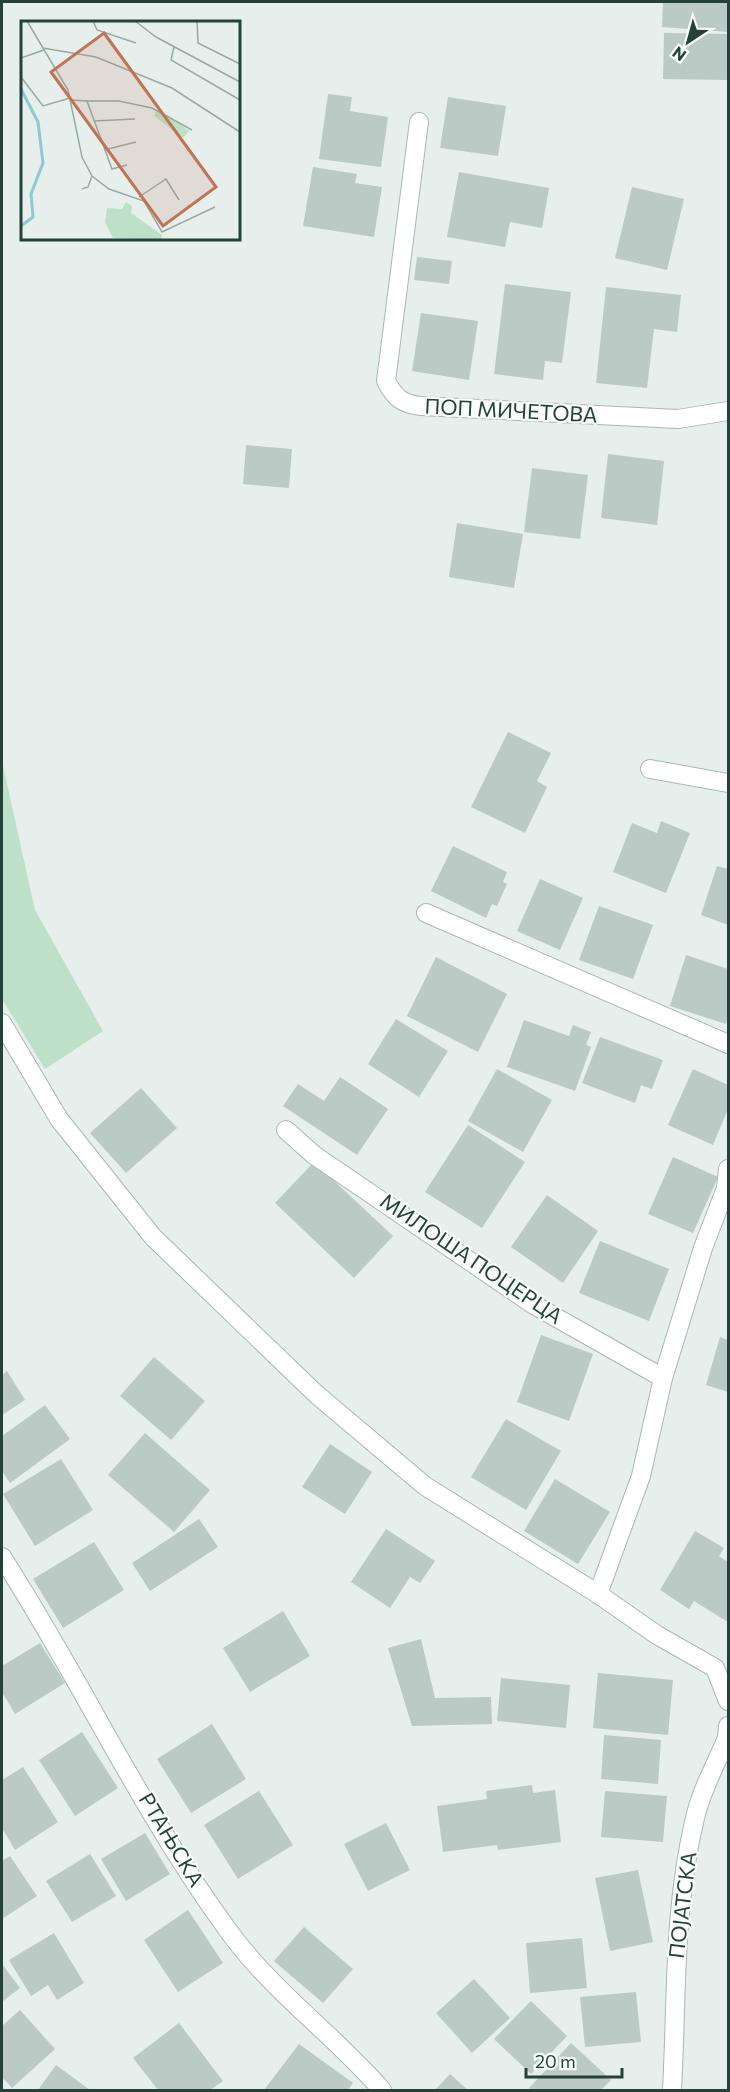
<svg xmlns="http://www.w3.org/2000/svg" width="730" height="2092" viewBox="0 0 730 2092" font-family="Commissioner,sans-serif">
	<rect width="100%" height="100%" fill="#e6efeb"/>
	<polygon fill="#bfe0c8" points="2,761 35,910 103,1031 45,1069 2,999"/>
	<g fill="#bbcac4">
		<polygon points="663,2 728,2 728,32 662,27"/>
		<polygon points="664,33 728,34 727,80 663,79"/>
		<polygon points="328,94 352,97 350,111 388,117 381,167 319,159"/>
		<polygon points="448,97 506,106 498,156 440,148"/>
		<polygon points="313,167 357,174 355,183 382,187 374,237 303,226"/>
		<polygon points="459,172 549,188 542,228 510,222 505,247 447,237"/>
		<polygon points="632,187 684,199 667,270 615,258"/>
		<polygon points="417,257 452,261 449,284 414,280"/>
		<polygon points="505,284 571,292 562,363 545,361 543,380 494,374"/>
		<polygon points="606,287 681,295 677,332 654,329 647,388 596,383"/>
		<polygon points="421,313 478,321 469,380 412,371"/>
		<polygon points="246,445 292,449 289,488 243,484"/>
		<polygon points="608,454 664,461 657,525 601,518"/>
		<polygon points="532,468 588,475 580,539 524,532"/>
		<polygon points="457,523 523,534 514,588 449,577"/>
		<polygon points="508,732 551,753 537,781 547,787 525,833 471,807"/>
		<polygon points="661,821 690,833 666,893 613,872 632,823 657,833"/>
		<polygon points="453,846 507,872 503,882 507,884 497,906 492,904 486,918 431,891"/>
		<polygon points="717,866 728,869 728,925 701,915"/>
		<polygon points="540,879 583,898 560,950 517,931"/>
		<polygon points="599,906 653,925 633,979 579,960"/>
		<polygon points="686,955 728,969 728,1016 726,1024 670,1006"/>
		<polygon points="436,957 507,994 478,1052 407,1016"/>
		<polygon points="396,1019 448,1051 419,1097 368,1064"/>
		<polygon points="524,1020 569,1036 573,1025 591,1032 586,1045 591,1047 575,1091 507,1067"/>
		<polygon points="600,1037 663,1060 652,1089 641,1085 635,1103 582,1083"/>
		<polygon points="497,1069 552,1100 523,1152 468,1121"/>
		<polygon points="693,1069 728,1085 728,1109 713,1145 668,1125"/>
		<polygon points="340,1077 388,1109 357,1155 283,1106 298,1084 324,1101"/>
		<polygon points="141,1088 177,1128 126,1173 90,1133"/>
		<polygon points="468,1125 525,1162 482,1228 425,1192"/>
		<polygon points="673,1157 718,1177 693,1233 648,1214"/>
		<polygon points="314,1162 393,1236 354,1278 275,1203"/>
		<polygon points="547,1195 598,1231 563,1283 511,1247"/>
		<polygon points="600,1241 669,1269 649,1321 579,1293"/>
		<polygon points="541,1335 593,1354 569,1421 517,1402"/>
		<polygon points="720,1337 728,1340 728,1392 706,1385"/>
		<polygon points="154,1357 205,1401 171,1440 120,1396"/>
		<polygon points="7,1371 25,1400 2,1415 2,1375"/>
		<polygon points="45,1405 70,1439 10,1483 2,1471 2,1436"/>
		<polygon points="506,1419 561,1451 526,1510 471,1477"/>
		<polygon points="145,1433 210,1490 174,1532 108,1475"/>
		<polygon points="330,1444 372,1472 345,1514 302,1487"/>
		<polygon points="61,1459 93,1510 35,1546 3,1494"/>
		<polygon points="555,1479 610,1512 578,1564 524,1531"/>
		<polygon points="199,1519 218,1547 150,1591 132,1563"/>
		<polygon points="386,1529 435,1561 420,1583 410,1577 390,1608 351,1582"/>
		<polygon points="695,1531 724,1548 719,1556 728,1562 728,1622 694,1601 689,1609 660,1590"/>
		<polygon points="94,1542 124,1590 63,1628 33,1579"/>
		<polygon points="283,1611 310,1656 250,1692 223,1648"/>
		<polygon points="421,1639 435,1698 491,1697 492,1724 412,1726 388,1648"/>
		<polygon points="40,1643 65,1683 15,1714 2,1692 2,1666"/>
		<polygon points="598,1673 673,1680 668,1735 593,1728"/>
		<polygon points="501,1678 570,1685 566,1728 497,1721"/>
		<polygon points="212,1724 246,1779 191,1813 157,1759"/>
		<polygon points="82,1732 118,1788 75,1816 39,1760"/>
		<polygon points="604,1735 661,1740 658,1784 601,1779"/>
		<polygon points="23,1767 58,1822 15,1850 2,1828 2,1780"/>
		<polygon points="532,1785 533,1793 555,1790 561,1842 498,1850 497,1845 443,1852 437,1806 487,1799 486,1791"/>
		<polygon points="259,1791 293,1845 238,1879 204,1825"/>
		<polygon points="605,1791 667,1796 663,1842 601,1837"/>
		<polygon points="386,1823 410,1870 368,1891 344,1844"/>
		<polygon points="145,1833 170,1874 126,1901 101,1859"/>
		<polygon points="90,1854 116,1896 72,1922 46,1881"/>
		<polygon points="10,1856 37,1896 2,1919 2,1861"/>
		<polygon points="638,1870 653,1942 610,1951 595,1878"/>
		<polygon points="188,1910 223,1963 178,1992 144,1940"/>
		<polygon points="304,1927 353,1969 323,2003 274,1961"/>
		<polygon points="54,1933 84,1983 57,2000 48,1985 31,1996 9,1960"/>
		<polygon points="582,1938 587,1988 530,1993 526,1943"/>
		<polygon points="2,1964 20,1988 2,2002"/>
		<polygon points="474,1979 510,2018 472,2053 436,2013"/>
		<polygon points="636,1992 641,2042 585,2047 580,1997"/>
		<polygon points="531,2001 567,2036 531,2074 494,2039"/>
		<polygon points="20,2010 55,2049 12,2088 2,2077 2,2026"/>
		<polygon points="179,2023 223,2081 210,2090 158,2090 133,2058"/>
		<polygon points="571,2043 611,2080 601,2090 532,2090 529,2088"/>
		<polygon points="299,2044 353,2083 348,2090 264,2090"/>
		<polygon points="56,2065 90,2090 38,2090"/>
		<polygon points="450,2074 468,2090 435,2090"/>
	</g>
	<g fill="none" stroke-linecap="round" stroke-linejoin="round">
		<defs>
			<g id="minor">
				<path d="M419 122 386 381C395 398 402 404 421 406L678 419 728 411"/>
				<polyline points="650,769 728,783"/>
				<polyline points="426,913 728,1044"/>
				<polyline points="2,1023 59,1119 153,1237 316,1394 425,1486 598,1594"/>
				<polyline points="286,1130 314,1155 534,1305 663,1378"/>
				<polyline points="728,1169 726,1188 703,1248 663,1378 641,1476 598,1594 657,1635 715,1668 728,1701"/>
				<path d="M2 1557C82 1681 145 1819 233 1937 277 1995 335 2036 382 2090"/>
				<path d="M672 2090C677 1999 673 1908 695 1818 701 1791 716 1764 727 1738L728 1726"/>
			</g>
		</defs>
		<use href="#minor" stroke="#a8b8b2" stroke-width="20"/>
		<use href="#minor" stroke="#fff" stroke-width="18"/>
	</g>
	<g text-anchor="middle" stroke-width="4.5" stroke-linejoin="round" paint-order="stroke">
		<g font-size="21" fill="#24423a" stroke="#f7fbf9">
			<text transform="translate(511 411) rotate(3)" y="7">ПОП МИЧЕТОВА</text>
			<text transform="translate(471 1259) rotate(34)" y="7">МИЛОША ПОЦЕРЦА</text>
			<text transform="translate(171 1840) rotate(59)" y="7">РТАЊСКА</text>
			<text transform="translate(683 1905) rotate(-83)" y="7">ПОЈАТСКА</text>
		</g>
	</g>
	<g transform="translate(21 21)">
		<rect width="219" height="219" fill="#e6efeb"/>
		<path d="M135 90 148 95 168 110 162 117 133 95ZM105 181 111 185 110 192 141 214 140 219 92 217 84 201 86 187 101 188Z" fill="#bfe0c8"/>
		<path fill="none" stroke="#8ec9d4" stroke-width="3" d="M0 68 17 101 22 142 10 173 12 196 0 205"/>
		<path fill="none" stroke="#98aaa4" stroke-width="1.5" d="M6 0 47 69 61 136 71 155 88 168 123 180 141 211 194 186M72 0 76 9 115 22M114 0 135 16 219 61M165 0H219M176 0 177 22 219 43M153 26 150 39 219 79M22 27 75 36 151 67 219 111M0 37 23 29M0 56 22 85 49 77M50 79 66 80 91 148 106 144M66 80H98L131 87 171 109M73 100 114 98M83 129 115 121M61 168 67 166 71 155M118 176 145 158 158 179"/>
		<path fill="#c07456" fill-opacity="0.15" stroke="#c07456" stroke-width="3" d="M83 12 195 166 142 205 30 51Z"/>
		<rect width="219" height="219" fill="none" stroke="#24423a" stroke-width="3"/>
	</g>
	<rect width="730" height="2092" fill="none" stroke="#24423a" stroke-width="6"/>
	<g transform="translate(688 42) rotate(216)" stroke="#f7fbf9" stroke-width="4.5" paint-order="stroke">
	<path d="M0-4.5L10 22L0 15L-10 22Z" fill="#24423a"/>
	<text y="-9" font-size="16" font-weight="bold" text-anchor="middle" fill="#24423a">N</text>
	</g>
	<path d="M526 2068v9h96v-9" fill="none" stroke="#24423a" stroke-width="3"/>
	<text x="535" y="2068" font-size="18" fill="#24423a" stroke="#f7fbf9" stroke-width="4.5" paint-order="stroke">20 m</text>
</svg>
